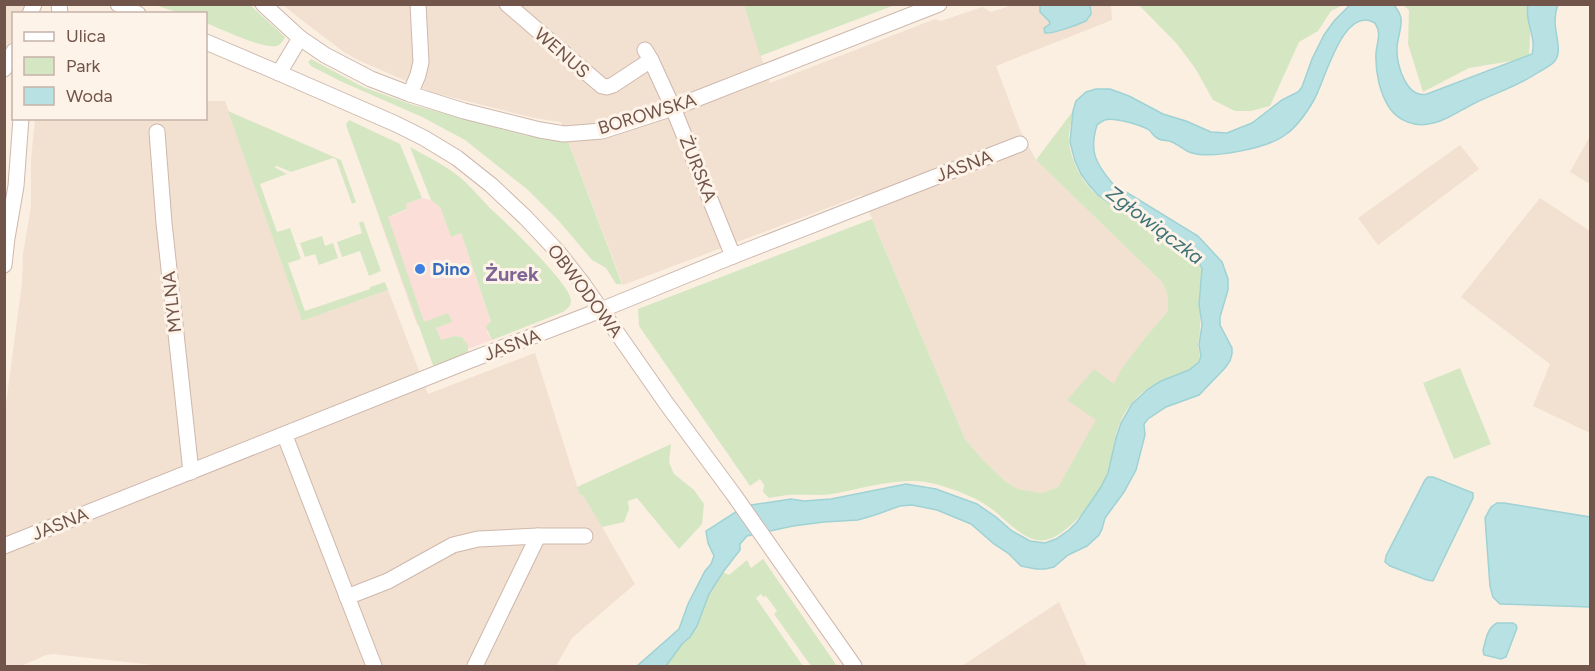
<svg xmlns="http://www.w3.org/2000/svg" width="1595" height="671" viewBox="0 0 1595 671" font-family="Figtree,sans-serif">
	<rect width="100%" height="100%" fill="#fbefe2"/>
	<g fill="#f2e0d1">
		<polygon points="5,5 28,5 24,13 14,14 13,36 5,56"/>
		<polygon points="283,5 744,5 770,83 935,19 941,21 982,7 991,12 1013,5 1111,5 1112,20 996,66 1020,130 1036,160 1163,283 1168,297 1168,311 1144,339 1058,487 1042,493 1018,489 1005,481 983,460 965,439 862,195 623,285 561,122 534,118 431,92 358,60 344,52 308,25"/>
		<polygon points="206,101 225,101 302,321 388,290 428,394 535,353 580,495 583,494 635,584 572,638 556,666 162,666 53,654 46,655 21,666 5,666 4,419 22,283 23,254 31,206 31,159 35,119 206,118"/>
		<polygon points="1590,136 1590,184 1570,172"/>
		<polygon points="1460,145 1479,169 1378,245 1358,218"/>
		<polygon points="1540,198 1590,231 1590,433 1533,406 1550,364 1461,297"/>
		<polygon points="1059,602 1087,666 962,666"/>
	</g>
	<polygon fill="#fbded7" points="422,198 431,200 440,207 451,237 461,233 491,323 487,325 487,332 492,340 468,349 468,345 462,337 455,336 441,341 436,328 417,325 380,220 407,210 406,204"/>
	<g fill="#d5e7c2">
		<path d="M155 5H250L285 37C284 39 281 44 279 45 268 52 219 28 206 23V14L180 13Z"/>
		<polygon points="744,5 744,4 895,5 760,56"/>
		<polygon points="1139,5 1343,5 1331,11 1318,31 1299,42 1270,106 1251,111 1235,111 1213,100 1195,68 1177,44"/>
		<polygon points="1403,5 1530,5 1531,16 1529,58 1469,68 1423,92 1408,44 1409,10"/>
		<polygon points="311,59 363,87 413,105 524,135 568,141 622,284 616,284 606,268 592,260 558,220 528,190 465,140 422,117 340,81 311,66 308,62"/>
		<polygon points="228,111 341,160 356,202 352,204 336,159 333,158 291,172 277,166 274,167 287,174 260,184 277,232 290,228 301,259 288,263 305,311 370,289 370,287 385,282 388,290 302,321"/>
		<path d="M1073 111C1072 121 1068 132 1069 143 1072 163 1083 185 1100 197 1109 204 1120 209 1131 216 1145 225 1157 236 1171 245 1180 251 1195 256 1200 266 1204 275 1200 284 1199 293 1198 305 1201 317 1200 329 1200 335 1198 341 1198 347 1199 351 1201 355 1199 360 1194 373 1160 380 1148 388 1140 394 1132 402 1126 411 1114 429 1114 451 1108 471 1101 493 1070 535 1046 540 1025 544 1005 518 989 507 975 497 956 490 939 485 905 474 866 488 832 494 819 496 805 494 791 495 784 495 776 497 769 498L763 492 764 485 760 479 750 486 639 326 638 309 872 219 965 439 983 460 1005 481 1018 489 1042 493 1058 487 1096 420 1067 400 1094 369 1114 384 1121 370 1144 339 1168 311V297L1163 283 1036 160Z"/>
		<polygon points="349,120 400,144 422,198 406,204 407,209 388,217 424,322 448,313 452,322 436,328 441,340 455,336 462,337 468,345 468,355 434,368 346,125"/>
		<path d="M410 147C426 156 443 164 457 175 470 185 479 197 490 208 504 221 572 285 571 301 571 306 567 309 563 312L492 340 486 327 487 325 491 322 461 233 451 237 440 207 431 200Z"/>
		<polygon points="363,221 381,271 369,276 360,251 342,257 337,242 362,233 359,223"/>
		<polygon points="322,236 325,246 333,243 338,258 319,265 315,254 305,257 300,243"/>
		<polygon points="1460,368 1491,444 1454,459 1423,383"/>
		<polygon points="671,444 669,462 674,474 694,490 704,504 702,524 679,549 637,498 628,501 629,509 624,522 602,527 583,495 580,495 577,487"/>
		<polygon points="763,559 837,666 811,666 774,614 777,611 766,596 763,597 761,594 756,598 803,666 666,666 682,644 690,637 709,594 723,572 729,575 747,560 751,568"/>
	</g>
	<g fill="#b8e1e3" stroke="#9fd2d4" stroke-width="1.5">
		<path d="M1090 5 1091 14 1086 21C1077 25 1053 34 1045 33L1044 28 1050 24 1049 21 1040 12V5Z"/>
		<path d="M1350 5H1394C1398 10 1402 16 1401 22 1401 31 1397 40 1397 49 1396 65 1407 99 1427 94L1532 54C1537 37 1524 21 1528 5H1558C1556 10 1555 16 1555 22 1555 34 1563 53 1554 62 1550 66 1544 69 1539 72 1518 86 1495 93 1473 104 1459 111 1444 122 1428 124 1414 127 1399 120 1391 110 1380 95 1375 72 1376 53 1377 41 1382 34 1375 23 1343 4 1325 81 1314 100 1307 112 1297 127 1285 135 1268 148 1213 159 1192 153 1185 151 1179 145 1172 142 1168 140 1163 141 1159 139 1155 138 1152 133 1149 130 1142 125 1113 117 1105 120 1104 120 1098 124 1097 125 1089 151 1095 163 1113 184L1198 236 1222 262 1228 279V290L1220 317V325L1232 348V354L1230 361 1225 368 1199 395 1166 407 1148 419 1144 424 1145 435 1136 470 1124 492 1105 518 1102 529 1099 535 1087 546 1068 555 1054 567 1045 569H1036L1021 566 1008 553 994 544 971 524 937 510 912 505 900 506 875 515 858 520 824 522 793 526 747 536 740 544V550L723 572 709 594 697 626 690 637 682 644 666 666H637L679 629 688 604 705 571 711 564 714 556 708 543 706 531 745 506 791 499 804 501 831 499 906 484 936 489 977 504 996 517 1012 531 1030 541 1045 543 1056 539 1069 530 1077 522 1101 487 1108 473 1116 438 1121 423 1132 404 1148 389 1161 381 1189 370 1199 362 1201 356 1199 345 1202 325 1199 304 1202 269 1199 262 1194 257 1162 239 1126 212 1111 204 1098 195 1089 185 1081 174 1075 161 1070 142 1073 111 1076 101 1086 92 1096 89H1110L1129 96 1163 114 1186 121 1211 132 1227 133 1252 123 1282 100 1298 92 1302 87 1312 59 1324 35 1334 21Z"/>
		<polygon points="1428,477 1433,477 1473,493 1473,498 1433,581 1427,580 1390,566 1385,562 1386,556 1425,480"/>
		<polygon points="1497,503 1504,503 1590,517 1590,607 1500,604 1493,597 1490,586 1485,518 1491,507"/>
		<path d="M1497 623H1513L1516 625 1517 628 1506 657 1501 659 1484 655 1483 650C1486 640 1487 628 1497 623Z"/>
	</g>
	<g fill="none" stroke-linecap="round" stroke-linejoin="round">
		<defs>
			<g id="minor">
				<polyline points="59,4 60,14"/>
				<polyline points="118,4 138,14"/>
				<polyline points="263,4 300,38 325,55 371,79 410,94 464,111 540,130 564,134 602,131 673,108 939,4"/>
				<polyline points="507,4 602,86 607,87 613,85 651,60"/>
				<polyline points="30,14 34,4"/>
				<polyline points="206,42 279,73 396,124 424,138 457,158 491,185 526,218 558,252 583,284 666,403 734,495 854,666"/>
				<polyline points="645,50 651,60 673,108 733,256"/>
				<polyline points="4,69 14,51"/>
				<polyline points="279,73 300,38"/>
				<polyline points="410,94 418,75 421,62 418,4"/>
				<polyline points="157,132 164,223 191,472"/>
				<polyline points="4,265 7,238 16,186 21,118"/>
				<polyline points="285,436 374,666"/>
				<polyline points="538,536 585,536"/>
				<polyline points="4,546 468,361 601,310 733,256 1020,144"/>
				<polyline points="347,597 388,581 453,545 478,539 538,536 475,666"/>
			</g>
		</defs>
		<use href="#minor" stroke="#ceb8ad" stroke-width="17"/>
		<use href="#minor" stroke="#fff" stroke-width="15"/>
	</g>
	<circle fill="#3f7fe0" stroke="#fef3e8" stroke-width="2" cx="420" cy="269" r="6"/>
	<g text-anchor="middle" stroke-width="6" stroke-linejoin="round" paint-order="stroke">
		<g font-size="18" fill="#71544a" stroke="#fef3e8">
			<text transform="translate(562 53) rotate(41)" y="6">WENUS</text>
			<text transform="translate(647 114) rotate(-17)" y="6">BOROWSKA</text>
			<text transform="translate(964 166) rotate(-21)" y="6">JASNA</text>
			<text transform="translate(698 169) rotate(68)" y="6">ŻURSKA</text>
			<text transform="translate(585 291) rotate(53)" y="6">OBWODOWA</text>
			<text transform="translate(172 302) rotate(-96)" y="6">MYLNA</text>
			<text transform="translate(512 345) rotate(-21)" y="6">JASNA</text>
			<text transform="translate(60 524) rotate(-22)" y="6">JASNA</text>
		</g>
		<g font-size="18" font-weight="bold" fill="#366cbe" stroke="#fef3e8" text-anchor="start">
			<text x="432" y="275">Dino</text>
		</g>
		<g font-size="20" font-style="italic" fill="#3f7376" stroke="#fef3e8">
			<text transform="translate(1155 225) rotate(37)" y="7">Zgłowiączka</text>
		</g>
		<g font-size="20" font-weight="bold" fill="#806695" stroke="#fef3e8">
			<text x="512" y="281">Żurek</text>
		</g>
	</g>
	<rect width="1595" height="671" fill="none" stroke="#71544a" stroke-width="12"/>
	<rect x="12" y="12" width="195" height="108" fill="#fef3e8" stroke="#c6b3a9" stroke-width="1.5"/>
	<rect x="24" y="32" width="30" height="9" fill="#ffffff" stroke="#c6b3a9" stroke-width="1.5"/>
	<text x="66" y="42" font-size="18" fill="#71544a">Ulica</text>
	<rect x="24" y="57" width="30" height="18" fill="#d5e7c2" stroke="#c6b3a9" stroke-width="1.5"/>
	<text x="66" y="72" font-size="18" fill="#71544a">Park</text>
	<rect x="24" y="87" width="30" height="18" fill="#b8e1e3" stroke="#c6b3a9" stroke-width="1.5"/>
	<text x="66" y="102" font-size="18" fill="#71544a">Woda</text>
</svg>
